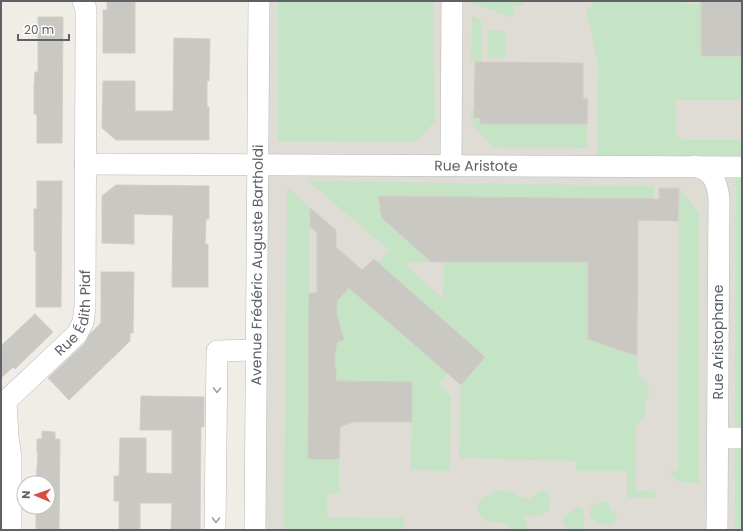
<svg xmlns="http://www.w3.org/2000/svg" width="743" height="531" viewBox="0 0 743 531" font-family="Poppins,sans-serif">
	<rect width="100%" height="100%" fill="#efede6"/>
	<polygon fill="#dedcd4" points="259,1 742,1 742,530 255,530"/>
	<g fill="#c5e4c5">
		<polygon points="278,1 433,1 435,121 416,142 278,141"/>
		<polygon points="472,1 523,1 523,6 513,6 513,18 472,3"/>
		<polygon points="592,1 683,1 683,4 701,4 701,56 742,56 742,100 676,100 675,134 682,140 742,140 742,157 597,155 598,65 586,7 592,7"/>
		<polygon points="472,16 481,20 481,62 471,62"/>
		<polygon points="488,30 505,31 505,58 488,57"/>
		<polygon points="471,108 475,108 474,118 481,118 481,124 587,124 587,148 492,147 471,123"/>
		<polygon points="736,172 742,172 742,430 735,429"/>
		<polygon points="308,181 653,186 653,209 382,218 431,262 404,263 443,299 444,262 588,262 588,339 637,357 637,372 643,380 646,383 650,392 645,401 646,413 640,421 638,426 636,427 636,491 655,491 655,498 627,498 627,471 576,471 576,461 459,458 461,385 378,263 389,250"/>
		<polygon points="287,187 310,208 308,459 339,459 339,493 327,494 327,517 404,518 404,530 284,530"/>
		<polygon points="679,188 699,213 699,483 679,482 668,471 678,471"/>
		<polygon points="349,288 448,373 439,384 451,396 450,471 411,470 412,382 354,381 336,388 336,368 335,366 335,351 336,350 337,342 344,339 337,316 337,295 341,291 345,293"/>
		<polygon points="735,445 742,446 742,530 735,530"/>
		<path d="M498 490C503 492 509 491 514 493 520 496 524 499 530 499L538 492 543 490 548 492C555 512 544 519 526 514L523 516 528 525 527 530H508V526L506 523 488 522 483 519 477 509 478 504 482 498Z"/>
		<path d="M602 501 609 503V507L613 512 617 513C617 523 612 526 602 524 600 524 597 523 596 522 593 520 591 516 590 513L592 506Z"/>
		<path d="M578 507H581L584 512C582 518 585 524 584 530H567V527L563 522 564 516 573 509Z"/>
	</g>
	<g fill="#cac8c2" stroke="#d3cec5">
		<polygon points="107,1 135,1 135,53 103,53 103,10 107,10"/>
		<rect x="701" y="1" width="41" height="55"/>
		<polygon points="38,17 63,17 62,143 37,143 37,114 34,114 34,88 35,72 38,72"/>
		<polygon points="174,38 210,39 209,81 207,81 207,107 209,107 209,140 116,140 102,128 103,81 135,81 135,111 173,111"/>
		<polygon points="475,62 583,63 583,98 588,99 587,124 480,124 481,118 474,118"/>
		<polygon points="37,181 62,181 61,307 36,307 36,251 34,251 34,209 37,209"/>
		<polygon points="116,185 209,186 209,219 206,219 205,244 208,244 208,287 172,287 173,215 134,214 134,244 102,243 102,196"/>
		<polygon points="659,188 679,188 678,221 638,220 637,356 588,339 588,262 431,262 382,218 378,196 659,199"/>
		<polygon points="310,208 336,230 336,247 362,270 374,259 485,357 461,385 349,288 337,301 337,316 344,340 337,342 336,350 335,351 335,366 336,368 336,381 412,382 412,422 353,422 340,427 339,459 308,459 309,293 317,293 317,232 310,227"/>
		<polygon points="101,272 134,272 133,333 130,333 130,341 69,400 48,378 85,343 90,334 101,323"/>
		<polygon points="35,314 53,332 15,369 13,367 1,378 1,346"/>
		<polygon points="141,396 204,397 204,427 201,427 200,530 171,530 172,503 140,503 140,530 119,530 119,501 114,501 114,476 119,476 120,438 146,438 146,473 172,474 172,430 140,430"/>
		<polygon points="42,431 55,432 55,439 60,439 59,530 36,530 36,510 38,510 38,507 48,507 48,483 36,483 38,453 37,453 37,439 42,439"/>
	</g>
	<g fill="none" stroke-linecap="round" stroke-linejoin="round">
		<defs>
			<g id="minor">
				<path id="s1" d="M85 164 742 167"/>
				<polyline points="451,165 452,1"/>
				<path d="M695 166C713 171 717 181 719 199L717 530"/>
				<polyline points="717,438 742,438"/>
				<path id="s2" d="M11 530V458L8 437 6 401 77 334 83 322 85 308 86 27V9L83 1"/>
				<polyline points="215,530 217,351 257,350"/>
				<path id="s3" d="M255 530 259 1"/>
			</g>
		</defs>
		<use href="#minor" stroke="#b6b8bb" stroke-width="22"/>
		<use href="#minor" stroke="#fff" stroke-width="21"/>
	</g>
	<defs><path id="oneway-chevron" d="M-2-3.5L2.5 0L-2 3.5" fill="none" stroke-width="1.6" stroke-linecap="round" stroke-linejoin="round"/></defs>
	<g stroke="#9ea0a3">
		<use href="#oneway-chevron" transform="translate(217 390) rotate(91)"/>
		<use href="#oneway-chevron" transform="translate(216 520) rotate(91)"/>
	</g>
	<g text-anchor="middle" stroke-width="4" stroke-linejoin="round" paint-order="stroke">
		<g font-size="14" fill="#5e6165" stroke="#fff">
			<text dy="5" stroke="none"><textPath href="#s1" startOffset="391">Rue Aristote</textPath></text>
			<text dy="5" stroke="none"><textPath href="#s3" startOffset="265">Avenue Frédéric Auguste Bartholdi</textPath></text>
			<text dy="5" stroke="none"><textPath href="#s2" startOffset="246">Rue Édith Piaf</textPath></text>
			<text transform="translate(718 342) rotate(-90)" y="5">Rue Aristophane</text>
		</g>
	</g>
	<rect width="743" height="531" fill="none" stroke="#5e6165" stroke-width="4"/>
	<g transform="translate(36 495) rotate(272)"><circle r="19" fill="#ffffff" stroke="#bfc0c1"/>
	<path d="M0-3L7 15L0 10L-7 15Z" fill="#db4c40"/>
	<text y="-6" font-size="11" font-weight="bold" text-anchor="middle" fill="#5e6165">N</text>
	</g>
	<path d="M18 34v6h51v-6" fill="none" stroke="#5e6165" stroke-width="2"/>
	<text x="24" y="34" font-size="12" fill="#5e6165" stroke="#ffffff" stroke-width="3" paint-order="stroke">20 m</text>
</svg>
